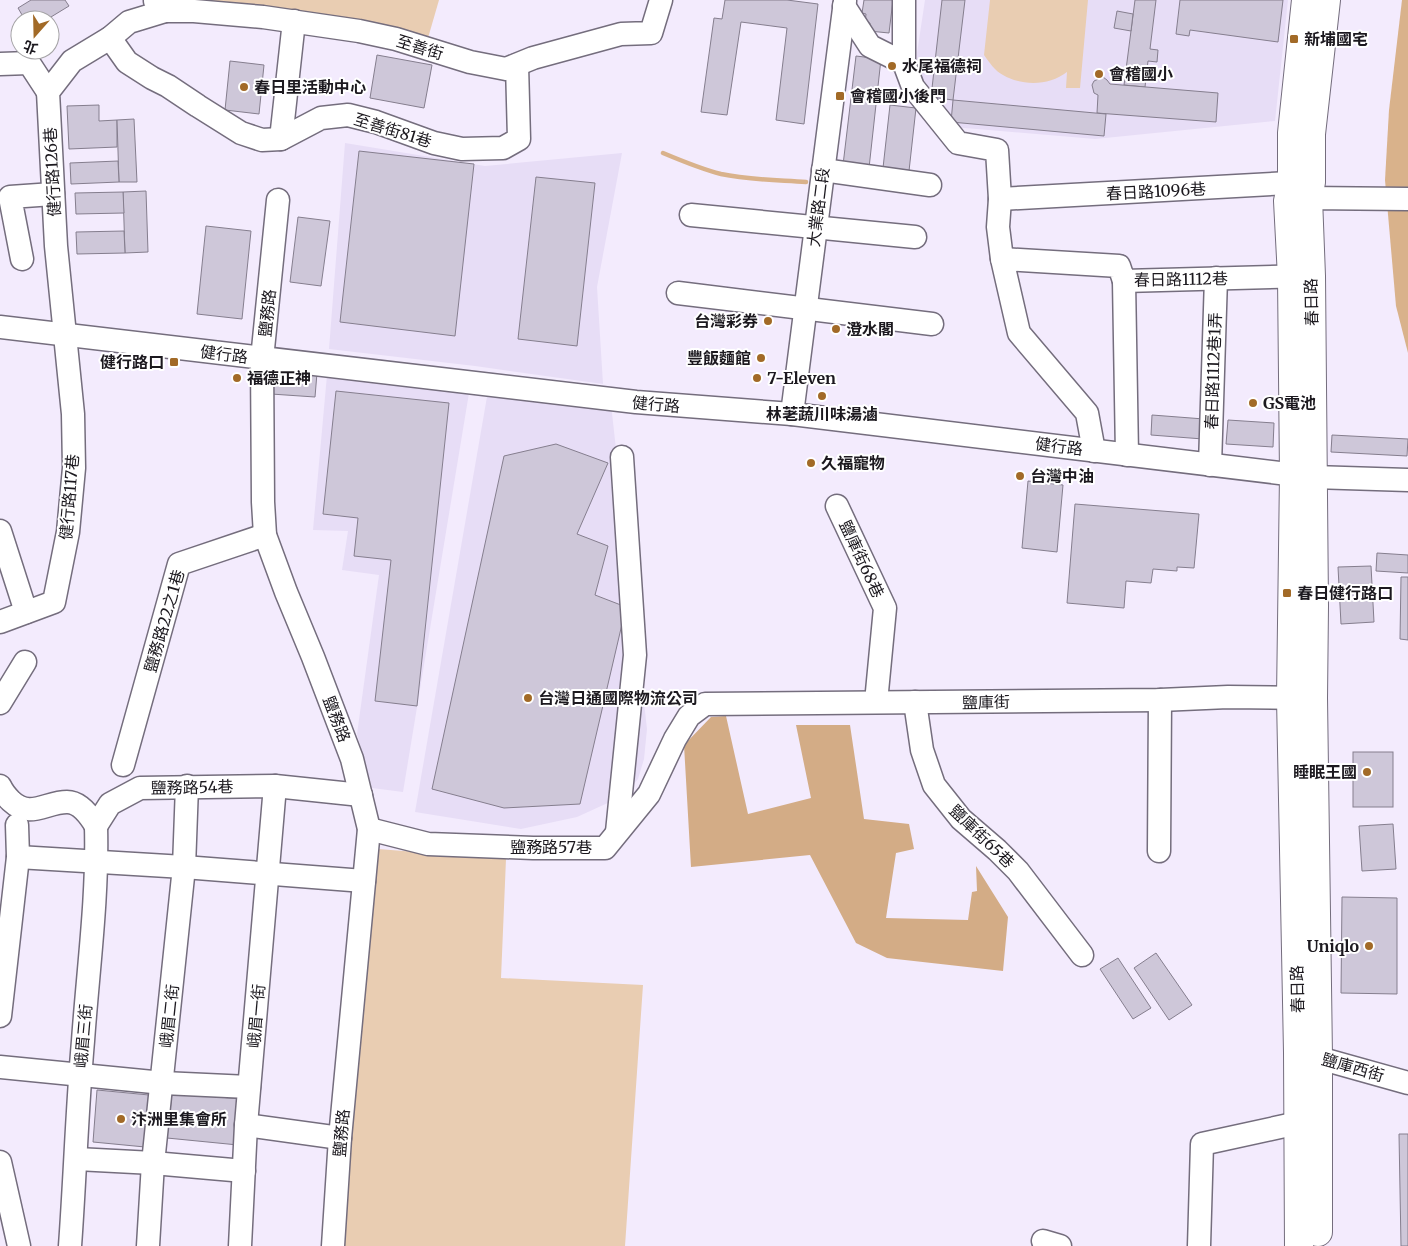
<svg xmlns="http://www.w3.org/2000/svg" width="1408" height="1246" viewBox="0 0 1408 1246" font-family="Merriweather,'Noto Sans TC',serif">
	<rect width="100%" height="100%" fill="#f3ebfd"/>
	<g fill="#e7ddf6">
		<polygon points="925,0 1288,0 1275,121 1095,139 953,127 917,82 917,53"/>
		<polygon points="345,143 485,166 622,153 597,287 603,384 475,366 329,349"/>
		<polygon points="327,375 469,393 403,792 372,788 357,734 379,575 342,570 348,531 313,530"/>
		<polygon points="488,391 611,404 647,729 644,759 638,779 623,796 577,817 521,829 415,812"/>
	</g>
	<g fill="#e9cdb2">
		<polygon points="169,0 439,0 428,38"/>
		<path d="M990 0H1088L1080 88H1066L1067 72C1049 86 1022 86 1003 75 995 71 989 62 984 55Z"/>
		<polygon points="378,849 506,859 501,978 643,985 625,1246 342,1246"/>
	</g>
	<polygon fill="#d3ac86" points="726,716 748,814 811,798 796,725 850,725 864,819 909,824 914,849 896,853 886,918 968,920 972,892 977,891 976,866 1008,917 1003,971 887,958 856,943 810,855 691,867 684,745 711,717"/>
	<polygon fill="#d9b28b" points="1402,0 1408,0 1408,353 1396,306 1385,180 1389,110"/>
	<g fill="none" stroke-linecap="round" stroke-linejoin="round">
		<path stroke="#d9b28b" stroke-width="4.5" d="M663 153C682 161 701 169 721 174 749 180 778 180 806 182"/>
	</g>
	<g fill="#cec7d9" stroke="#857e8e">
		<polygon points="31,0 65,0 69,6 46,20 25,20 18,8"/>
		<polygon points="725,0 787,0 818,4 804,124 776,120 787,28 741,22 727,115 701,112 714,18 722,19"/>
		<polygon points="864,0 893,0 889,33 869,31 870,23 865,23 866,14 862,13"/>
		<polygon points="942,0 965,0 953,100 931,97"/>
		<polygon points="1135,0 1156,0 1150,49 1158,50 1157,62 1148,61 1145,87 1124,85"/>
		<polygon points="1180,0 1283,0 1278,42 1190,30 1189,36 1176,34"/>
		<polygon points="1117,11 1133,14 1131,31 1114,28"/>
		<polygon points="377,55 432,65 424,108 370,98"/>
		<polygon points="856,56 881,59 869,168 843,165"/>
		<polygon points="230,61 264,65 259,114 225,110"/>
		<polygon points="1103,77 1107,80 1110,84 1218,93 1216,122 1097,113 1098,95 1094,93 1092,85 1094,81"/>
		<polygon points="953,100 1106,114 1104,136 951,122"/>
		<polygon points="99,105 99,121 117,120 117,147 69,149 67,106"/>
		<polygon points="890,105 916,108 909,171 883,168"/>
		<polygon points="134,119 137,182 119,182 117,120"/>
		<polygon points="359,151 474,164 455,336 340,322"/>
		<polygon points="118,161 119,182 71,184 70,163"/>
		<polygon points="536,177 595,183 577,346 518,339"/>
		<polygon points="146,191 148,252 125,253 123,192"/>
		<polygon points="123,192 124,213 76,214 75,193"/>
		<polygon points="298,217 330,221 321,286 290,282"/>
		<polygon points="206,226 251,231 242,319 197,314"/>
		<polygon points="124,231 125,253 77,254 76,232"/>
		<polygon points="273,369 317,373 315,397 271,394"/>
		<polygon points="336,391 449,403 417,706 375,701 391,560 354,556 358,518 323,514"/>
		<polygon points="1152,415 1204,419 1203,439 1151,435"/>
		<polygon points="1228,420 1274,423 1273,447 1226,444"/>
		<polygon points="1332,435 1408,439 1407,456 1331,452"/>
		<polygon points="556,444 608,463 577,534 608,546 595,595 626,607 580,804 504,808 432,789 504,456"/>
		<polygon points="1028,481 1063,485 1057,552 1022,548"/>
		<polygon points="1075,504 1199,514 1194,568 1177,567 1177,571 1153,569 1151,583 1126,581 1124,608 1067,603"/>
		<polygon points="1377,553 1408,555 1408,573 1376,571"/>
		<polygon points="1371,566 1374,622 1341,624 1338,567"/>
		<polygon points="1401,577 1408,577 1408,640 1400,639"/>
		<rect x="1353" y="752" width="40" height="55"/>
		<polygon points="1393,824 1396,869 1362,871 1359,826"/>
		<polygon points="1342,897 1397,898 1397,994 1341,993"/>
		<polygon points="1156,953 1192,1005 1169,1020 1134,968"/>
		<polygon points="1118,958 1151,1008 1133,1019 1100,969"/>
		<polygon points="97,1090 149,1095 145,1147 93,1142"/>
		<polygon points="172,1093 242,1099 238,1145 167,1138"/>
		<polygon points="1399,1134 1408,1134 1408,1246 1401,1246"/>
	</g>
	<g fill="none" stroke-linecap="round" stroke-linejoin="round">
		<defs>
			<g id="minor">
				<polyline points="904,0 904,63"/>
				<polyline points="155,1 165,11 194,11 263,17 359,31 396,39 470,62 506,69 533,58 621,34 651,33 661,0"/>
				<polyline points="844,6 870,46 904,63 913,87 958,143 997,150 1000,199 998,227 1002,259 1019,333 1087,413 1094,451"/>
				<polyline points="110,38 127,62 152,78 168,86 198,106 241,133 262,140 281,139 321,118 348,115 376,122 434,143 462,149 503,148 519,139 517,65"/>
				<polyline points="0,64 29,63 48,92"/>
				<polyline points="281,139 294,21"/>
				<polyline points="823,170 930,185"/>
				<polyline points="1000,199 1308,182"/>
				<polyline points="278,200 262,359 263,502 265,535 286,592 313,657 352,759 369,829 340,1138 333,1246"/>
				<polyline points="1292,200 1308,198 1408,199"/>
				<polyline points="691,215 915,237"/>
				<polyline points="22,259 10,197 53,194"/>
				<polyline points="1002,259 1119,266 1124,281 1308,276"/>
				<polyline points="1124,281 1127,455"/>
				<polyline points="678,293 932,324"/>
				<polyline points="0,327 636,402 792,414 1313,477 1408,480"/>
				<polyline points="792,414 845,1"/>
				<polyline points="1210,465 1216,278"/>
				<polyline points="837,506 885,608 876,702"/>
				<polyline points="0,531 26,612"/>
				<polyline points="0,622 54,602 68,532 74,468 73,414 56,246 48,92 72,61 110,38 129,22 165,11"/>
				<polyline points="915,702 922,750 934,785 961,819 997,850 1018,871 1082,955"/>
				<polyline points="0,703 25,662"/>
				<polyline points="123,765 179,564 265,535"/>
				<path d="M0 786C3 793 6 796 11 801 30 819 46 802 67 802 80 802 90 816 96 826L110 804 140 788 275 786 361 795"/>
				<polyline points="369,829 428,844 533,848 605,848 649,794 675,739 689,716 705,704 1160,700 1228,697 1307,698"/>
				<polyline points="617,832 635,655 622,457"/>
				<polyline points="1159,851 1160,700"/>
				<polyline points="18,857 184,867 364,881"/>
				<polyline points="0,1016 18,857 17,825"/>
				<polyline points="1301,1053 1408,1083"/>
				<polyline points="0,1067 163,1083 249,1087"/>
				<polyline points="246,1125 340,1138"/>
				<polyline points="77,1159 153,1163 244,1171"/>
				<polyline points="0,1162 19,1246"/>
				<polyline points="1043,1241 1060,1246"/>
				<path d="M70 1246C75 1178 77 1109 83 1041 88 970 98 897 96 826"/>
				<polyline points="148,1246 153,1163 184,867 187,786"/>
				<polyline points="240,1246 246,1125 275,786"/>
				<polyline points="1199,1246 1202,1144 1298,1123"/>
			</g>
			<g id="major">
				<polyline points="1318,1232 1318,1057 1313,698 1314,606 1311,276 1308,198 1311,182 1311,134 1326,0"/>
				<polyline points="1299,1246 1298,1052 1291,698 1294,475 1292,277 1288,201 1292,183 1292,133 1306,0"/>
			</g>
		</defs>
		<use href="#minor" stroke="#746d7d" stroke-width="25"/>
		<use href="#major" stroke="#746d7d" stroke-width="30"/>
		<use href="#minor" stroke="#fff" stroke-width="22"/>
		<use href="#major" stroke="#fff" stroke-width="28"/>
	</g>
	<g fill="#a26a27" stroke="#fff" stroke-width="2">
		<rect x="1289" y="34" width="10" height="10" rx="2.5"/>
		<circle cx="892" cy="66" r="5"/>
		<circle cx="1099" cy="74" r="5"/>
		<circle cx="244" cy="87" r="5"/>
		<rect x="835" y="91" width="10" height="10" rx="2.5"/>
		<circle cx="768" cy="321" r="5"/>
		<circle cx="836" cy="329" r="5"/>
		<circle cx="761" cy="358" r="5"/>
		<rect x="169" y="357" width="10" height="10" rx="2.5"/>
		<circle cx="237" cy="378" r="5"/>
		<circle cx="757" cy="378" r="5"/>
		<circle cx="822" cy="396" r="5"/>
		<circle cx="1253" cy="403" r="5"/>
		<circle cx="811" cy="463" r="5"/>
		<circle cx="1020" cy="476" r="5"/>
		<rect x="1282" y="588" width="10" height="10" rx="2.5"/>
		<circle cx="528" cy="698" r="5"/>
		<circle cx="1367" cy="772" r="5"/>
		<circle cx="1369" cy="946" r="5"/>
		<circle cx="121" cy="1119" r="5"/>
	</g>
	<g text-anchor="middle" stroke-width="4" stroke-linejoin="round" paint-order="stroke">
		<g font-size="16" font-weight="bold" fill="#1c191f" stroke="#fff" text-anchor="start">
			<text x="1304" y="45">新埔國宅</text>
			<text x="902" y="72">水尾福德祠</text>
			<text x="1109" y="80">會稽國小</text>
			<text x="254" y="93">春日里活動中心</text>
			<text x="850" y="102">會稽國小後門</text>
			<text x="758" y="327" text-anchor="end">台灣彩券</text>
			<text x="846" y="335">澄水閣</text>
			<text x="751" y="364" text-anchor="end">豐飯麵館</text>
			<text x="164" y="368" text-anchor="end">健行路口</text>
			<text x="247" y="384">福德正神</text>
			<text x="767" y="384">7-Eleven</text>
			<text x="1263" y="409">GS電池</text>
			<text x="822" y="420" text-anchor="middle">林荖蔬川味湯滷</text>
			<text x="821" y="469">久福寵物</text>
			<text x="1030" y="482">台灣中油</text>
			<text x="1297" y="599">春日健行路口</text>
			<text x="538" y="704">台灣日通國際物流公司</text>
			<text x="1357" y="778" text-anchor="end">睡眠王國</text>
			<text x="1359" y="952" text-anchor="end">Uniqlo</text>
			<text x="131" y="1125">汴洲里集會所</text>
		</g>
		<g font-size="16" fill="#1c191f" stroke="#fff">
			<text transform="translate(420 47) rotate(17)" y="6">至善街</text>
			<text transform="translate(393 130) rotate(17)" y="6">至善街81巷</text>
			<text transform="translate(52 172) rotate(-93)" y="6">健行路126巷</text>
			<text transform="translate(1156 191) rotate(-3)" y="6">春日路1096巷</text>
			<text transform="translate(818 207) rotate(-83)" y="6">大業路二段</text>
			<text transform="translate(1181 279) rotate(-1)" y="6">春日路1112巷</text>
			<text transform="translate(1311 302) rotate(-91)" y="6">春日路</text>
			<text transform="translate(267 313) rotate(-84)" y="6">鹽務路</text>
			<text transform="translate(224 354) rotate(7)" y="6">健行路</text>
			<text transform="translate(1213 371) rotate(-88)" y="6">春日路1112巷1弄</text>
			<text transform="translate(656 404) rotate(5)" y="6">健行路</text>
			<text transform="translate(1059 446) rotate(7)" y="6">健行路</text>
			<text transform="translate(69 497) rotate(-85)" y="6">健行路117巷</text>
			<text transform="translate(862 559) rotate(65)" y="6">鹽庫街68巷</text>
			<text transform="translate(164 621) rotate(-74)" y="6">鹽務路22之1巷</text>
			<text transform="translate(986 702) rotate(-1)" y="6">鹽庫街</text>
			<text transform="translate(337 719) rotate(69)" y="6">鹽務路</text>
			<text transform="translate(192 787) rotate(-1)" y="6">鹽務路54巷</text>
			<text transform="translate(982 836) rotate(44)" y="6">鹽庫街65巷</text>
			<text x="551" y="853">鹽務路57巷</text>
			<text transform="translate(1297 989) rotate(-91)" y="6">春日路</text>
			<text transform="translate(169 1016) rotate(-84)" y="6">峨眉二街</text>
			<text transform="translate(256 1016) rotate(-85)" y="6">峨眉一街</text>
			<text transform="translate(83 1036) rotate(-85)" y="6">峨眉三街</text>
			<text transform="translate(1353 1067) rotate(16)" y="6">鹽庫西街</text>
			<text transform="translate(341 1133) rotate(-85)" y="6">鹽務路</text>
		</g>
	</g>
	<g transform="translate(35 35) rotate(200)"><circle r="24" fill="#ffffff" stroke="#a4a3a5"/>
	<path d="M0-4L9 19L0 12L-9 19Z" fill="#a26a27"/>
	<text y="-8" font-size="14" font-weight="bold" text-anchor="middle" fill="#1c191f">北</text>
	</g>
</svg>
